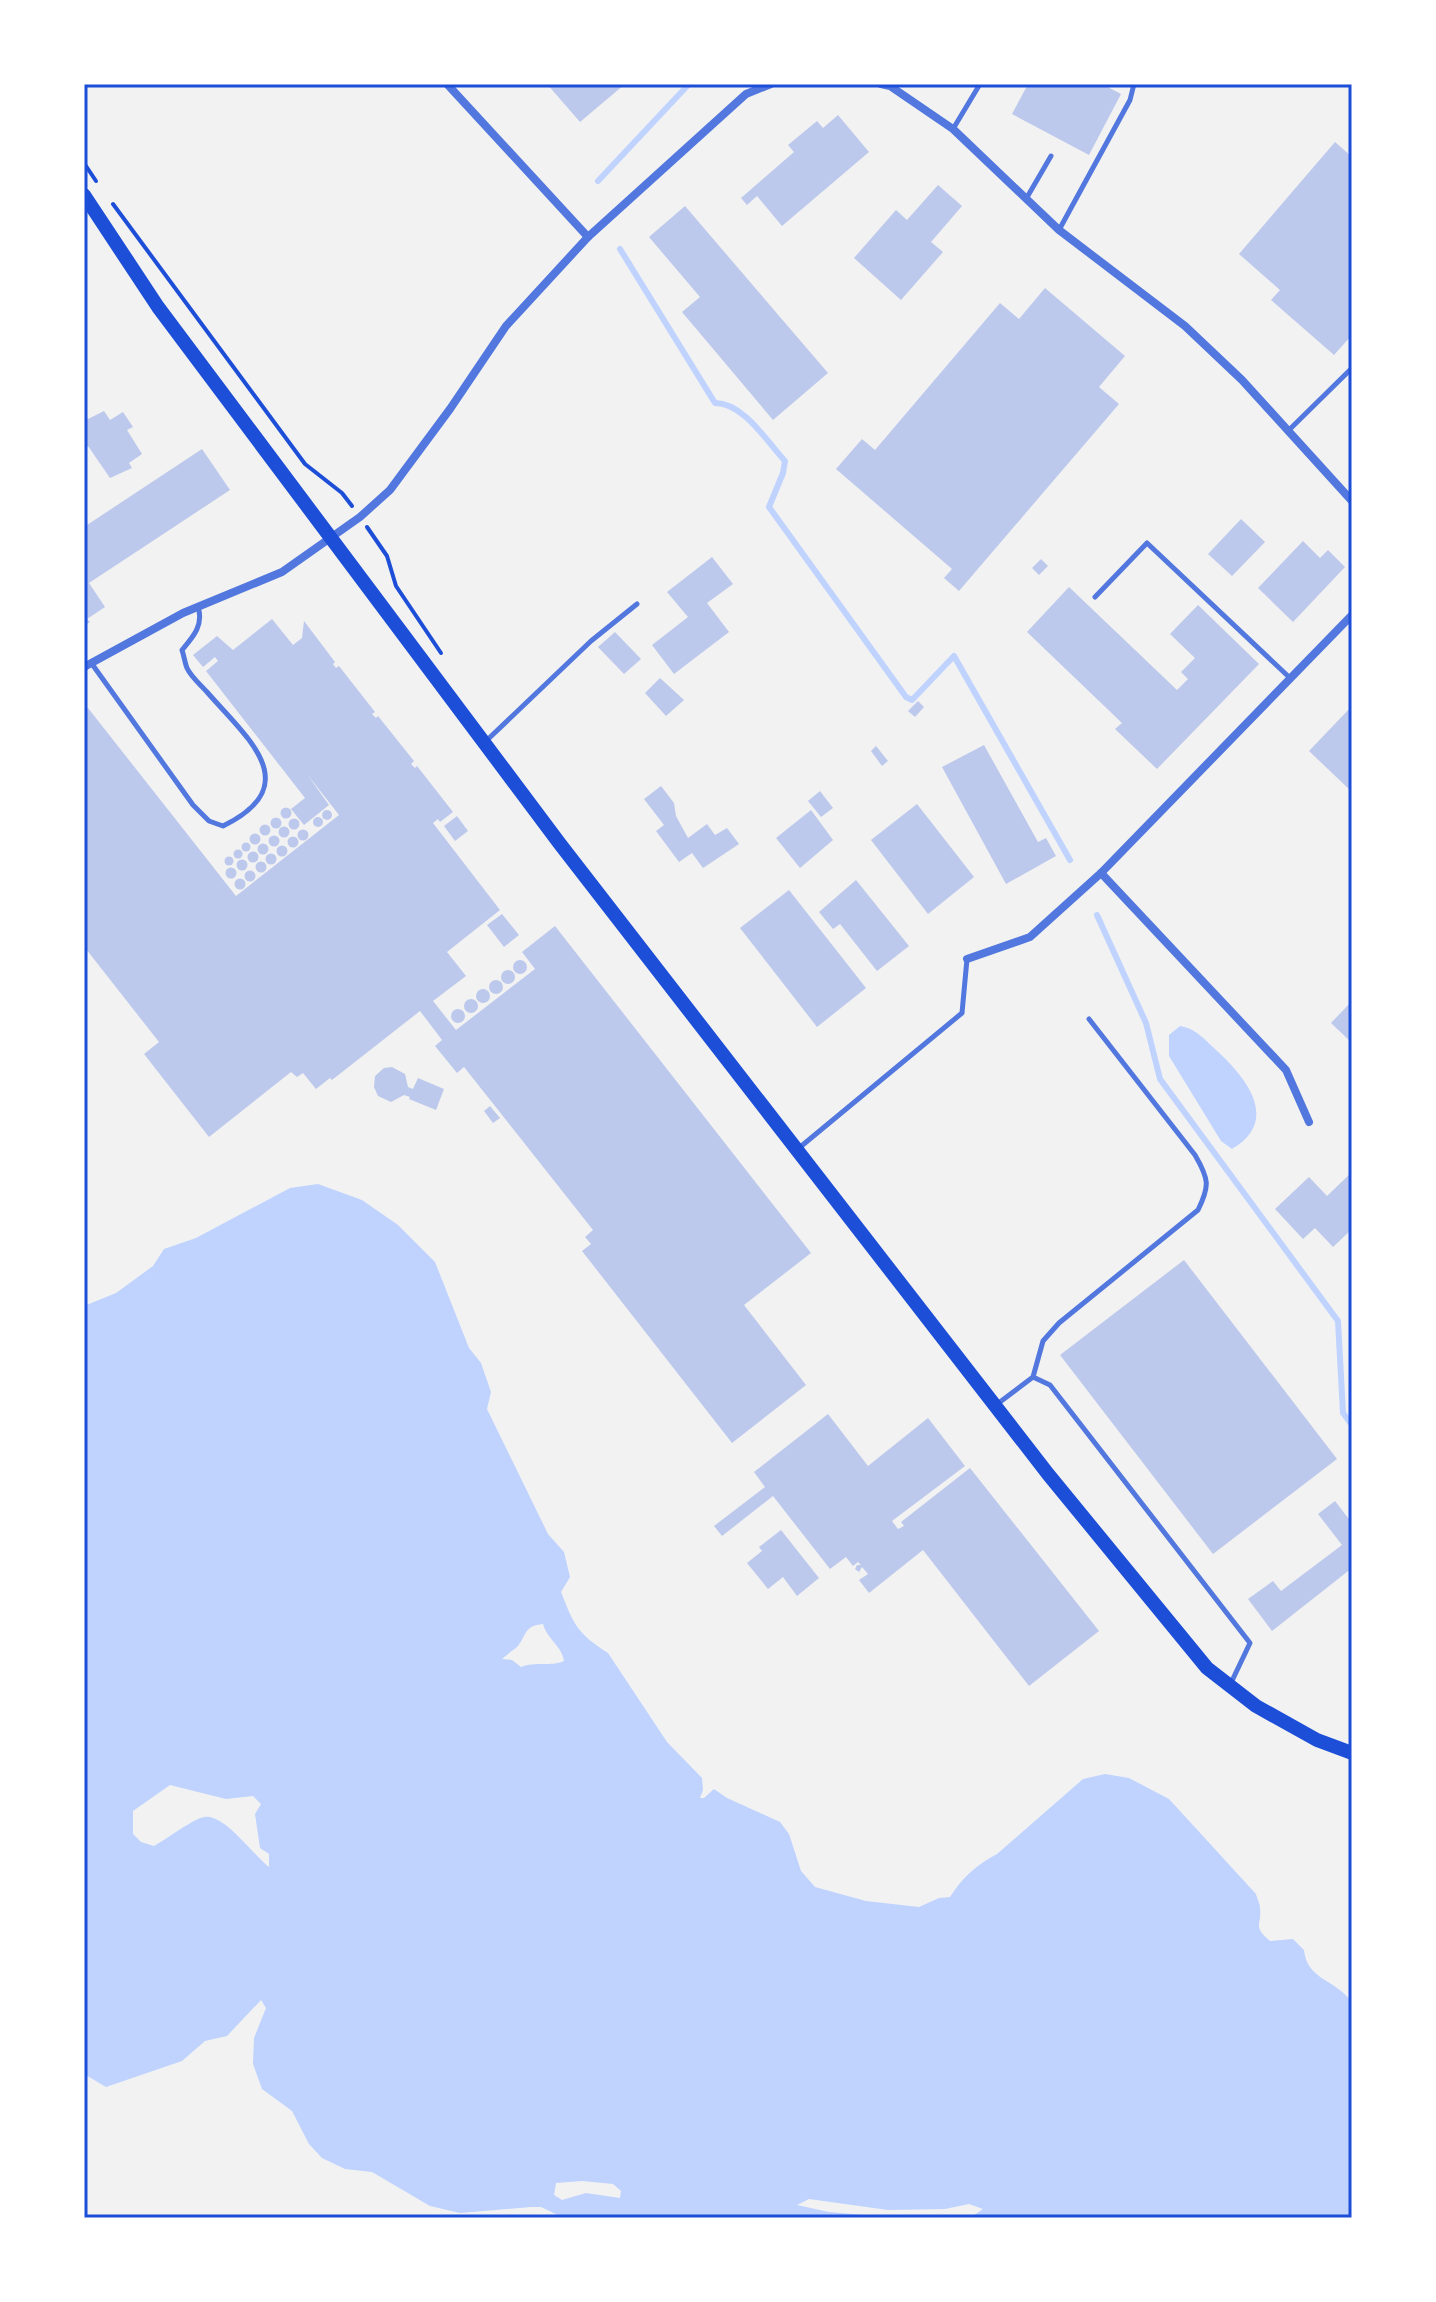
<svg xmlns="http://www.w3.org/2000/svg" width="1436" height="2302" viewBox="0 0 1436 2302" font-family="'Public Sans',sans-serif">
	<rect width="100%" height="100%" fill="#f2f2f2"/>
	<g fill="#bfd3fe" fill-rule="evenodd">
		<path d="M1180 1026C1195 1028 1204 1039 1215 1049 1246 1077 1281 1120 1232 1149L1221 1141 1169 1056V1035Z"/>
		<path d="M318 1184 362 1200 398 1225 435 1262 469 1348 481 1363 491 1392 487 1409 548 1534 564 1552 570 1577 561 1592C574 1625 577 1633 608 1653L667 1742 702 1778 703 1790 700 1798H704L714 1789 727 1798 780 1822 789 1834 801 1871 815 1887 866 1901 919 1907 939 1898 950 1897C962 1878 976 1865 997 1854L1083 1779 1105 1774 1129 1778 1169 1799 1256 1894C1257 1899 1260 1903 1260 1908 1262 1927 1252 1925 1270 1941L1293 1939 1304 1950C1307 1980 1335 1979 1352 2002V2218H970L983 2209 969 2204 945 2209 888 2210 809 2199 797 2205 829 2212 898 2218H564L541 2207H531L460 2213 430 2206 372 2172 345 2169 322 2158 309 2144 292 2111 262 2089 253 2064 254 2038 266 2008 261 2000 227 2036 205 2041 182 2061 106 2087 84 2074V1306L116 1293 153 1266 164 1249 196 1238 290 1188ZM543 1624C547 1639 562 1646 564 1661 551 1667 535 1661 521 1667L512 1660 502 1659C507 1654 514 1650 518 1646 527 1634 524 1626 543 1624ZM170 1785 226 1799 253 1796 261 1804 255 1814 260 1848 269 1854V1867C253 1855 224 1813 204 1817 191 1820 167 1839 154 1846L141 1842 133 1834V1811ZM582 2181 613 2184 621 2191 620 2198 586 2193 562 2200 554 2195 556 2183Z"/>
	</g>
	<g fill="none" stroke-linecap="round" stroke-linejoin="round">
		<g stroke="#bfd3fe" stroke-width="6">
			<polyline points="598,181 689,84"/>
			<path d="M620 249 715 403C744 403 767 442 785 461L783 473 769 507 906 697 912 700 954 656 1070 860"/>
			<polyline points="1097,915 1146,1023 1160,1079 1338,1321 1343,1413 1352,1425"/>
		</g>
	</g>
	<g fill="#bdc9ec">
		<polygon points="547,84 625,84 580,122"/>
		<polygon points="1028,84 1102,84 1121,94 1089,155 1012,114"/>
		<polygon points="838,115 869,152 782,226 757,196 747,205 741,198 794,152 788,145 817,121 823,128"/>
		<polygon points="1335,142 1352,157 1352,335 1334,355 1271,300 1280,290 1239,254"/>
		<polygon points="938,185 962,206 931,242 943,252 901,300 854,258 896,210 907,220"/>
		<polygon points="685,206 828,373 773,420 682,312 700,297 649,237"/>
		<polygon points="1045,288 1125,356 1099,387 1119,404 959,591 944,578 952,569 836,469 862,439 875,450 1000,303 1019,319"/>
		<polygon points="104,411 110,420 123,412 133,427 127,430 142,454 129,463 132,468 110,478 88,446 84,449 84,421"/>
		<polygon points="202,449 230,490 89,583 105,607 87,619 90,622 84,626 84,527"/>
		<polygon points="1241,519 1265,542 1232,576 1208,554"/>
		<polygon points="1303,541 1320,558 1328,550 1345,567 1293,622 1258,588"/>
		<polygon points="712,557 733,584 707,603 729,632 674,674 652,645 688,617 667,592"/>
		<polygon points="1041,559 1048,566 1039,575 1032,568"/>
		<polygon points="1069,587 1177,690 1188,679 1181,672 1195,658 1170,634 1198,605 1259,664 1157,769 1115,729 1122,723 1027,632"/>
		<polygon points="272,619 293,645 302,638 304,621 335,662 333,664 336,668 339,666 375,712 372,714 376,718 378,716 414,761 411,764 415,768 417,766 453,812 440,822 438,819 433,823 500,910 447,952 466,976 433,1001 456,1030 535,969 522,952 555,926 811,1253 744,1305 806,1385 732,1443 582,1251 591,1244 585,1237 593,1230 464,1067 457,1073 435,1046 442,1040 420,1011 332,1080 330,1078 316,1089 303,1073 297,1077 291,1072 209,1137 144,1054 159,1042 86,949 84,950 84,711 88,708 236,896 339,815 307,774 329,805 304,825 291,809 305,798 206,671 218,661 215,657 203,667 193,655 217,636 233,650"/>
		<polygon points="615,632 641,659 624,674 598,647"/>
		<polygon points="660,678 684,700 666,716 645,693"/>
		<polygon points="918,701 924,707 915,717 908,711"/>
		<polygon points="1352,706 1352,792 1309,751"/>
		<polygon points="984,745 1038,842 1046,838 1056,856 1006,884 942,767"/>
		<polygon points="876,746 888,761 882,766 871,751"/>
		<polygon points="661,786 674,803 676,816 688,838 707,824 715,835 727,828 739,844 703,868 692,853 679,862 656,831 664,825 644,799"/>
		<polygon points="820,791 833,808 821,817 808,801"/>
		<polygon points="917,804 974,877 928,914 871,840"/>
		<circle cx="286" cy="813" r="5.5"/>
		<polygon points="811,810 833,840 800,868 776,838"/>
		<circle cx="327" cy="815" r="5"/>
		<polygon points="457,816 468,831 455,841 444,826"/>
		<circle cx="318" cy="822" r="5"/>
		<circle cx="276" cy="823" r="5.5"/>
		<circle cx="294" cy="824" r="5.5"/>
		<circle cx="265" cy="830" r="5.5"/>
		<circle cx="284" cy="832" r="5.5"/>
		<circle cx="303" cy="835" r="5.5"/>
		<circle cx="255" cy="839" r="5.5"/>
		<circle cx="274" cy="841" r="5.5"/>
		<circle cx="293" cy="842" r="5.5"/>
		<circle cx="246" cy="847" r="4.5"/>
		<circle cx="263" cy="849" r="5.5"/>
		<circle cx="282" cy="851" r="5.5"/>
		<circle cx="238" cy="854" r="4.5"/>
		<circle cx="253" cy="857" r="5.5"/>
		<circle cx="271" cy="859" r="5.5"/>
		<circle cx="229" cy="861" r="4.5"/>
		<circle cx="242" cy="865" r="5.5"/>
		<circle cx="261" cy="867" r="5.5"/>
		<circle cx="231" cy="873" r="5.5"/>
		<circle cx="250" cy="876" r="5.5"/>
		<circle cx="240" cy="884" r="5.5"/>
		<polygon points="856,880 909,946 877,971 840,924 833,929 819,912"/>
		<polygon points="789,890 866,988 817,1027 740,928"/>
		<polygon points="502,914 519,935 504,947 487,925"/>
		<circle cx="520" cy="967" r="7"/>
		<circle cx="508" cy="977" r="7"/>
		<circle cx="496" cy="987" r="7"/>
		<circle cx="483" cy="996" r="7"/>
		<circle cx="471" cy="1006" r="7"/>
		<polygon points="1352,1001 1352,1043 1331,1023"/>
		<circle cx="458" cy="1016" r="7"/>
		<polygon points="392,1067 405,1074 408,1087 413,1089 418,1078 444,1089 436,1110 409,1099 410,1097 404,1095 391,1102 378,1096 374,1087 375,1076 384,1068"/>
		<polygon points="490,1106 500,1118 493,1123 484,1111"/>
		<polygon points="1352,1172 1352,1229 1333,1247 1315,1228 1303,1239 1275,1209 1309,1177 1327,1196"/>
		<polygon points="1184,1260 1337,1459 1213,1554 1060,1355"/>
		<polygon points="828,1414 868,1466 928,1418 965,1466 892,1521 898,1529 904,1526 901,1522 970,1468 1099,1631 1029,1686 923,1550 869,1593 859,1580 868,1574 862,1567 859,1572 855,1569 857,1565 861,1565 858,1562 853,1566 846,1557 830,1569 773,1496 722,1536 714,1526 765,1487 754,1472"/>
		<polygon points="1335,1501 1352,1523 1352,1568 1272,1631 1248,1599 1273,1581 1281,1591 1342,1545 1318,1514"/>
		<polygon points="781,1530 819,1578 797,1596 783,1577 768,1589 747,1563 762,1551 759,1547"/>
	</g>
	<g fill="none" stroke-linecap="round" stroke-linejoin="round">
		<g stroke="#1d4ed8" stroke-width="4">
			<polyline points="84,163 96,181"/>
			<polyline points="113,204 305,464 342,493 352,506"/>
			<polyline points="367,527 387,556 396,586 441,653"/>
		</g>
		<g stroke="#5277de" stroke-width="5">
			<polyline points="953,129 980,84"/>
			<polyline points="1026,199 1051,156"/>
			<polyline points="1059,230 1130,100 1134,84"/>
			<polyline points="1289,430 1352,368"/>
			<polyline points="1095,597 1147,543 1290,678"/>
			<path d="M92 664 193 805 209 821 223 826C307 785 247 738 207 692 201 685 191 677 187 668 185 663 184 656 182 650 193 637 204 625 198 607"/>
			<polyline points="485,742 591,641 637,604"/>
			<polyline points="799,1148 962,1013 967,959"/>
			<polyline points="1033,1377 1050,1385 1250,1643 1230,1685"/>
			<path d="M996 1405 1033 1377 1043 1341 1059 1323 1198 1210C1210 1186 1209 1179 1195 1155L1089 1019"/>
		</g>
		<g stroke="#5277de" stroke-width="8">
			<polyline points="447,84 588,237"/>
			<polyline points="881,84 890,86 953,129 1059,230 1185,326 1242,380 1352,501"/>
			<polyline points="84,667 183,613 282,572 360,517 390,490 450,409 506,326 588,237 746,94 771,84"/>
			<polyline points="1101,873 1286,1070 1309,1122"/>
			<polyline points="967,959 1030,937 1101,873 1352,615"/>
		</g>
		<polyline stroke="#1d4ed8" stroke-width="14" points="84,195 158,307 560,844 1048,1474 1207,1668 1256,1706 1317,1740 1352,1753"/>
	</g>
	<rect width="1436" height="2302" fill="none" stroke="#ffffff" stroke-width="172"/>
	<rect x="86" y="86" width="1264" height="2130" fill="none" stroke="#1d4ed8" stroke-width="3"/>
</svg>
